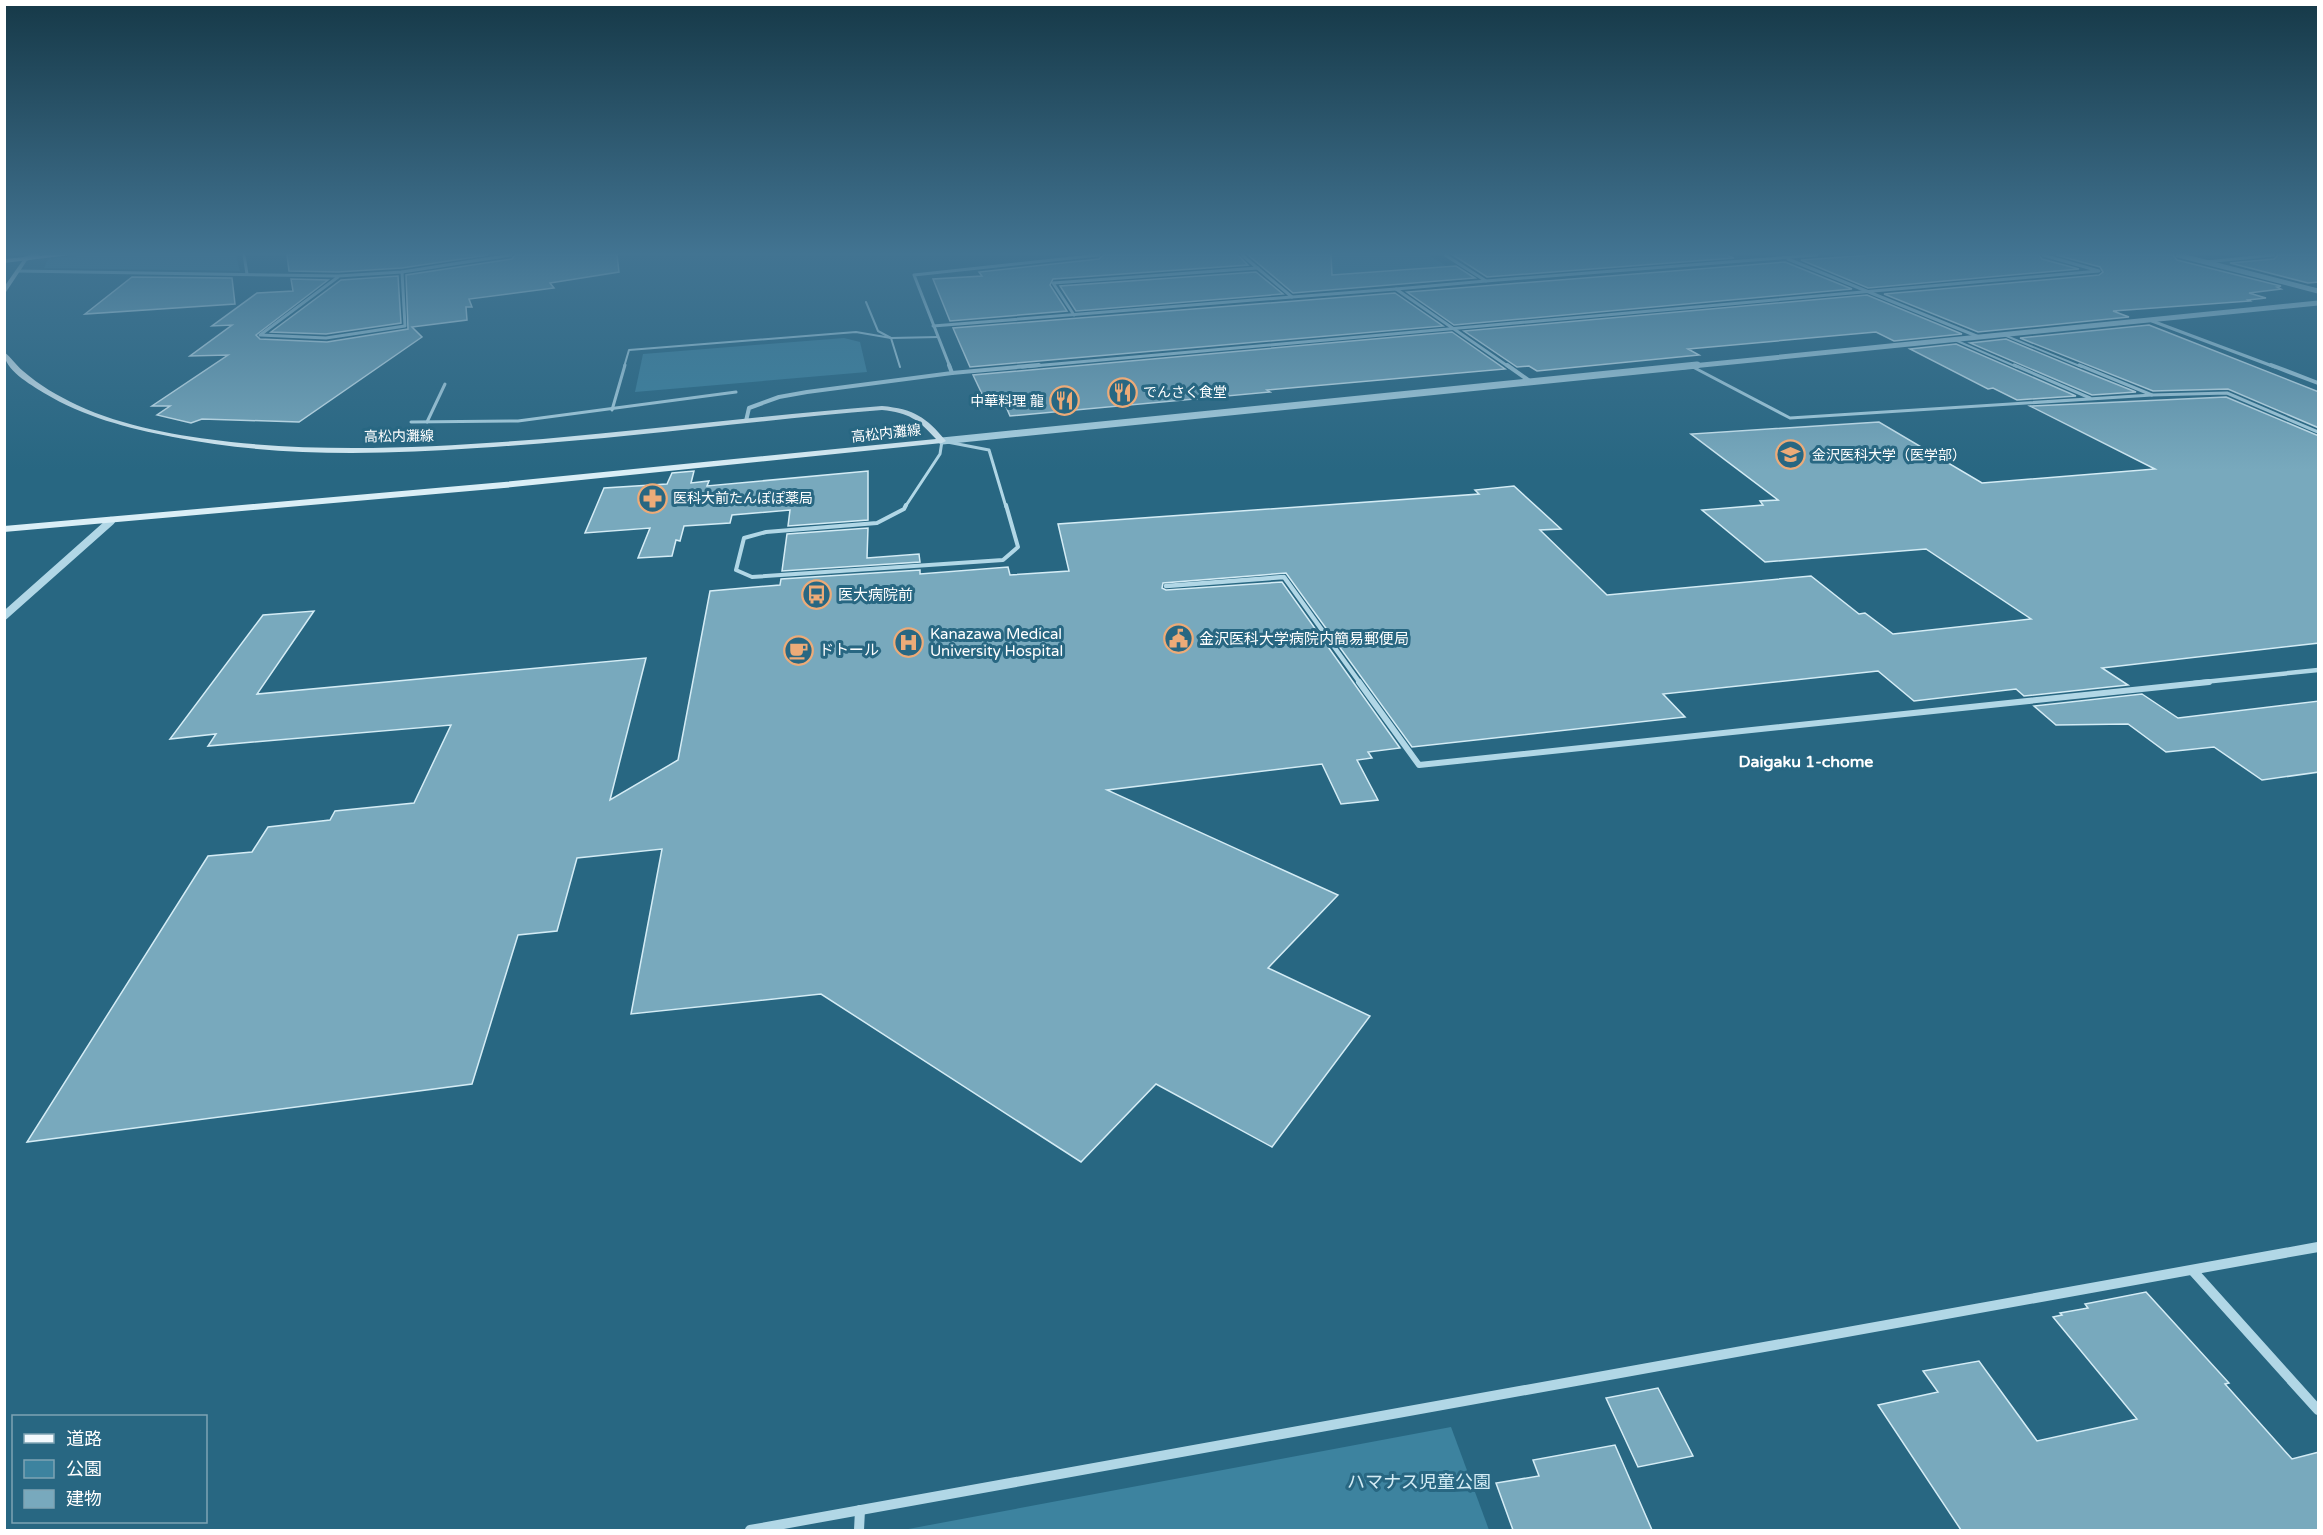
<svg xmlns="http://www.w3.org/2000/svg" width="2323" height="1535" viewBox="0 0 2323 1535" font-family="'Varela Round','Noto Sans JP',sans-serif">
	<rect width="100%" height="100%" fill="#286782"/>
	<g fill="#3d839f">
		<polygon points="86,255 236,255 240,271 44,268 48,259"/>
		<polygon points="1258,255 1428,255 1469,279 1304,292"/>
		<polygon points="844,338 860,342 867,372 635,392 643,354"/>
		<polygon points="1451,1427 1489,1530 903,1530"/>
	</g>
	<g fill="#78a9bd" stroke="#d4ecf5" stroke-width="1.5">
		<polygon points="287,255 488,255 402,268 338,272 289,271"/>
		<polygon points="515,255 617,255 619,272 550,283 554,288 469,299 472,307 466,307 467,320 412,327 422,337 299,422 202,419 191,423 157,415 170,406 152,406 228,355 190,356 232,325 212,326 257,293 293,291 291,279 328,280 256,335 260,339 327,342 408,329 406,275 512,259"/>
		<polygon points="1103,255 1238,255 1248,265 1053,279 1050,285 1067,311 950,321 933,279 982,276 979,272 1099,259"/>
		<polygon points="1248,255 1331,255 1332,275 1456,266 1475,278 1293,293"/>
		<polygon points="1453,255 1727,255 1734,258 1487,277"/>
		<polygon points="1872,255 2039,255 2042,259 2079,269 1868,288 1801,260"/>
		<polygon points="2056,255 2173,255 2177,260 2281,286 2277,287 2281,289 2249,293 2266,298 2248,300 2250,301 2113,311 2129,317 1978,332 1884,294 2099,275 2103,272 2100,267"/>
		<polygon points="2278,255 2319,255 2319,282 2308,283 2230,263 2274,259"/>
		<polygon points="1785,262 1852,289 1454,325 1407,292"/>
		<polygon points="1256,272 1283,294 1076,311 1060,286"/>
		<polygon points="398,276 401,323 326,334 271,332 341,280"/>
		<polygon points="132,277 232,278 235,304 85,314"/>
		<polygon points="1395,293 1443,326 970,367 953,328"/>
		<polygon points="1867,295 1962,334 1894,341 1876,332 1688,349 1699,355 1537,371 1529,366 1517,367 1464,331"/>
		<polygon points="2149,325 2319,392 2319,428 2228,389 2153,391 2020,338"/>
		<polygon points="1452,332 1505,369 1267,390 1270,392 1010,416 1001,395 983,396 973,375"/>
		<polygon points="2006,339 2081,370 2136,392 2092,395 1970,343"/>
		<polygon points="1956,344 2076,396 2017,400 1993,388 1988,389 1910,349"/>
		<polygon points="2226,397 2319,436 2319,643 2102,668 2128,685 2024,696 2016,689 1914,701 1878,671 1663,694 1685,717 1412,747 1286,573 1163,583 1162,588 1166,590 1282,582 1400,748 1368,752 1372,758 1357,760 1378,800 1341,804 1322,764 1107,790 1338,895 1268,968 1370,1016 1272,1147 1156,1084 1081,1162 821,994 631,1014 662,849 577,858 557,931 518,935 472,1084 27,1142 208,856 252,852 268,827 330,820 335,811 414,803 451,725 208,746 216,734 170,739 263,615 314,611 257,694 646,658 610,800 678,760 710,591 780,585 781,579 920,570 920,574 1008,567 1010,575 1069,571 1058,524 1479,494 1475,490 1514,486 1561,529 1540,530 1607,595 1811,576 1859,614 1865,613 1893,634 2031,619 1926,549 1765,562 1702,510 1763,505 1760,501 1778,500 1691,434 1879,422 1982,483 2155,469 2030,406"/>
		<polygon points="694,471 691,483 709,481 707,486 868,471 868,520 788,526 790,510 732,515 730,523 684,526 680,541 676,540 672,556 638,558 650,528 585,533 604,488 667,484 672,473"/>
		<polygon points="868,528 867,558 919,554 920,562 782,571 787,534"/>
		<polygon points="2142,694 2178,718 2319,701 2319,772 2262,780 2214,747 2166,752 2128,724 2056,725 2034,706"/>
		<polygon points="2146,1292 2229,1383 2225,1384 2292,1459 2319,1452 2319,1530 1961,1530 1878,1405 1938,1392 1923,1371 1979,1361 2037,1441 2137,1419 2053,1317 2062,1315 2060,1313 2088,1308 2085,1304"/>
		<polygon points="1658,1388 1693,1456 1638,1467 1606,1398"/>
		<polygon points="1615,1445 1652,1530 1513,1530 1496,1483 1539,1476 1533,1460"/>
	</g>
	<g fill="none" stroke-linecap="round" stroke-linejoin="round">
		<g stroke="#b1d7e6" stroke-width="2">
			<polyline points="866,302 878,331 891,338 900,367"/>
			<polyline points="2004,335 2082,367"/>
			<polyline points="1955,340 2017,367"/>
			<polyline points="624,367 629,350 856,332 891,338 938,337"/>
		</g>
		<g stroke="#b1d7e6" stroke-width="3">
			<polyline points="2014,365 2090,398"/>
			<polyline points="2079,365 2152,395 2227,393 2318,432"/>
			<polyline points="1691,366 1790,418 2152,395"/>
			<polyline points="612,410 625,365"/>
			<polyline points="411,422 518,421 736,392"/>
			<polyline points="427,422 445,384"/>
			<polyline points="905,507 940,454 942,441 989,450 1006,507"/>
		</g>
		<polyline stroke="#b1d7e6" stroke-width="4" points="906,505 904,509 877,523 766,532 744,538 736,570 752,577 1003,560 1018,547 1006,505"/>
		<g stroke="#b1d7e6" stroke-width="3">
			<polyline points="244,255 247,274"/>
			<polyline points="1242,255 1292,297 1396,289"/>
			<polyline points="1445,255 1486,281 1396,289 1509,367"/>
			<polyline points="1788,259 1979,337"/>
			<polyline points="2206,262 2274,255"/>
			<polyline points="18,271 338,276 402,272 511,255"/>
			<polyline points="338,277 260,335 326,338 405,326 402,272"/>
			<polyline points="1486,281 1817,255"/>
			<polyline points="1074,315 1053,283 1258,268"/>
			<polyline points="2152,321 2275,367"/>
			<polyline points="933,326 1292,297"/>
			<polyline points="950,367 914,275 1099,255"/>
			<polyline points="1022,367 2099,271 2043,255"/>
		</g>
		<g stroke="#b1d7e6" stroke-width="4">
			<polyline points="1507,365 1531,382"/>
			<polyline points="2271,365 2318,383"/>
			<polyline points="952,373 1039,365"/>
			<polyline points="746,421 749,408 779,397 807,392 952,373 949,365"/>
		</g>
		<g stroke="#b1d7e6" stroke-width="4.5">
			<polyline points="1166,586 1284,577 1360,683"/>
			<polyline points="2194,683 2318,670"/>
		</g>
		<polyline stroke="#b1d7e6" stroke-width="6" points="1359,682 1419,765 2209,682"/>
		<g stroke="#b1d7e6" stroke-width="10">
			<polyline points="2193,1271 2318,1410"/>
			<polyline points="750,1530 2318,1247"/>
			<polyline points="859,1530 860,1510"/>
		</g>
		<g stroke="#b1d7e6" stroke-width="5">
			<polyline points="2178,255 2318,291"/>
			<polyline points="25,259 37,255"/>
			<polyline points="1682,367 2318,303"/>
		</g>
		<polyline stroke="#b1d7e6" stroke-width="7" points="942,441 1697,365"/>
		<polyline stroke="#b1d7e6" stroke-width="8" points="4,616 111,521"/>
		<g fill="#daeef6" fill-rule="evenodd">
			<polygon points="25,257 28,259 4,295 4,287"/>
			<path d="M4 352C11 357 16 365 23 371 39 385 58 396 77 405 124 427 179 436 231 442 334 453 440 447 543 439 656 429 769 415 882 406 914 409 926 417 946 441L942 443 504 488 4 532V526L504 482 936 439C918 419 909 413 882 410 747 421 613 440 477 448 376 455 273 457 173 437 127 428 84 417 44 393 30 384 4 370 4 352Z"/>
		</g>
		<polygon fill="#f2f9fd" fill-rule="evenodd" points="47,255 70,255 4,263 4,259"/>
	</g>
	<linearGradient id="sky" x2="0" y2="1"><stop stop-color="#163948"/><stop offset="0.54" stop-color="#427492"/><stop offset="1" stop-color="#427492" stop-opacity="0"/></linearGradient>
	<rect width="2323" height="470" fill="url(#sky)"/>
	<defs>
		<symbol id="restaurant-ring" viewBox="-11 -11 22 22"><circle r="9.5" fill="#286782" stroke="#edab78" stroke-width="1.5"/><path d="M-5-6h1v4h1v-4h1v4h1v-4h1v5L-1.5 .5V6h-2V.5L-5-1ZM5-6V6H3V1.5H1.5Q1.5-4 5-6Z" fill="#edab78"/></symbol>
		<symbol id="university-ring" viewBox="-11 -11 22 22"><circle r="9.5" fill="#286782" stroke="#edab78" stroke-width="1.5"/><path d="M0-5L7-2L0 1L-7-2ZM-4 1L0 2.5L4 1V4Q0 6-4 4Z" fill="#edab78"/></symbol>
		<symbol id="pharmacy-ring" viewBox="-11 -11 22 22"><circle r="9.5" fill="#286782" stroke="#edab78" stroke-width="1.5"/><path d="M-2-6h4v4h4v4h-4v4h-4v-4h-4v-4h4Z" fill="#edab78"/></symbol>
		<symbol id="bus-ring" viewBox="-11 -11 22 22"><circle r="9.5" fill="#286782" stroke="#edab78" stroke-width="1.5"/><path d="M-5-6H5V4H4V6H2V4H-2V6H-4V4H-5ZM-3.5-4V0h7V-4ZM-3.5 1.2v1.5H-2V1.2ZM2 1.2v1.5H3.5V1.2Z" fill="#edab78"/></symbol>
		<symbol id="civic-ring" viewBox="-11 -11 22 22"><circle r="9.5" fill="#286782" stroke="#edab78" stroke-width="1.5"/><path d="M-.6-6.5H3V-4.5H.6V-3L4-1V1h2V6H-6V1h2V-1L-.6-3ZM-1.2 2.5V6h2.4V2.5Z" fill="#edab78"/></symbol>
		<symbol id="hospital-ring" viewBox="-11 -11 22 22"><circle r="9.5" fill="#286782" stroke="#edab78" stroke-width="1.5"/><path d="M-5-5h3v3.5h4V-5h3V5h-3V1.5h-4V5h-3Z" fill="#edab78"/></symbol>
		<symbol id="cafe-ring" viewBox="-11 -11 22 22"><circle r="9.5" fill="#286782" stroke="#edab78" stroke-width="1.5"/><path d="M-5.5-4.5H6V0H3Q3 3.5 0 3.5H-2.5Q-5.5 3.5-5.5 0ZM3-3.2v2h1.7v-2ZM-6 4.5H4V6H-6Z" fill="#edab78"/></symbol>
	</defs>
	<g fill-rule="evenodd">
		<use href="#restaurant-ring" x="1106" y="376" width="33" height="33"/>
		<use href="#restaurant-ring" x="1048" y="384" width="33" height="33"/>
		<use href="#university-ring" x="1774" y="438" width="33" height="33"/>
		<use href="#pharmacy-ring" x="636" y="482" width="33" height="33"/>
		<use href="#bus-ring" x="800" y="578" width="33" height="33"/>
		<use href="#civic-ring" x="1162" y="622" width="33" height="33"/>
		<use href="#hospital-ring" x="892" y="626" width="33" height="33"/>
		<use href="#cafe-ring" x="782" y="634" width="33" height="33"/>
	</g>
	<g text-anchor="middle" stroke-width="6" stroke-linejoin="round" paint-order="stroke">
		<g font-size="14" fill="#fff" stroke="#286782" text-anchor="start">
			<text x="1143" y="397">でんさく食堂</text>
			<text x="1044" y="406" text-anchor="end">中華料理 龍</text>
			<text x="1812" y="460">金沢医科大学（医学部）</text>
			<text x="673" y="503">医科大前たんぽぽ薬局</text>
		</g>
		<g font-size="14" fill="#fff" stroke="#286782">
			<text transform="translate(886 433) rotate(-6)" y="5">高松内灘線</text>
			<text transform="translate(399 436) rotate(-1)" y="5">高松内灘線</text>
		</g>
		<g font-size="15" fill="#fff" stroke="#286782" text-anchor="start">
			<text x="838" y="600">医大病院前</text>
			<text x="930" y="639">Kanazawa Medical<tspan x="930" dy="17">University Hospital</tspan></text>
			<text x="1199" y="644">金沢医科大学病院内簡易郵便局</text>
			<text x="819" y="655">ドトール</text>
		</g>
		<g font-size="16" font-weight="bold" fill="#fff" stroke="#286782">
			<text x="1806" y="767">Daigaku 1-chome</text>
		</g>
		<g font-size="18" fill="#d4ecf5" stroke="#286782">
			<text x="1419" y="1488">ハマナス児童公園</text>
		</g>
	</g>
	<rect width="2323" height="1535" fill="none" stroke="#ffffff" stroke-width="12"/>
	<rect x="12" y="1415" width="195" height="108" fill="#286782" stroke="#7ea4b4" stroke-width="1.5"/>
	<rect x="24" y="1434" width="30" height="9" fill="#f2f9fd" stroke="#7ea4b4" stroke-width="1.5"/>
	<text x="66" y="1445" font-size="18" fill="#ffffff">道路</text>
	<rect x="24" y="1460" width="30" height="18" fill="#3d839f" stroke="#7ea4b4" stroke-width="1.5"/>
	<text x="66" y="1475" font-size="18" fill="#ffffff">公園</text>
	<rect x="24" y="1490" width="30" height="18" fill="#78a9bd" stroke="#7ea4b4" stroke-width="1.5"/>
	<text x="66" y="1505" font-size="18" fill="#ffffff">建物</text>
</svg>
